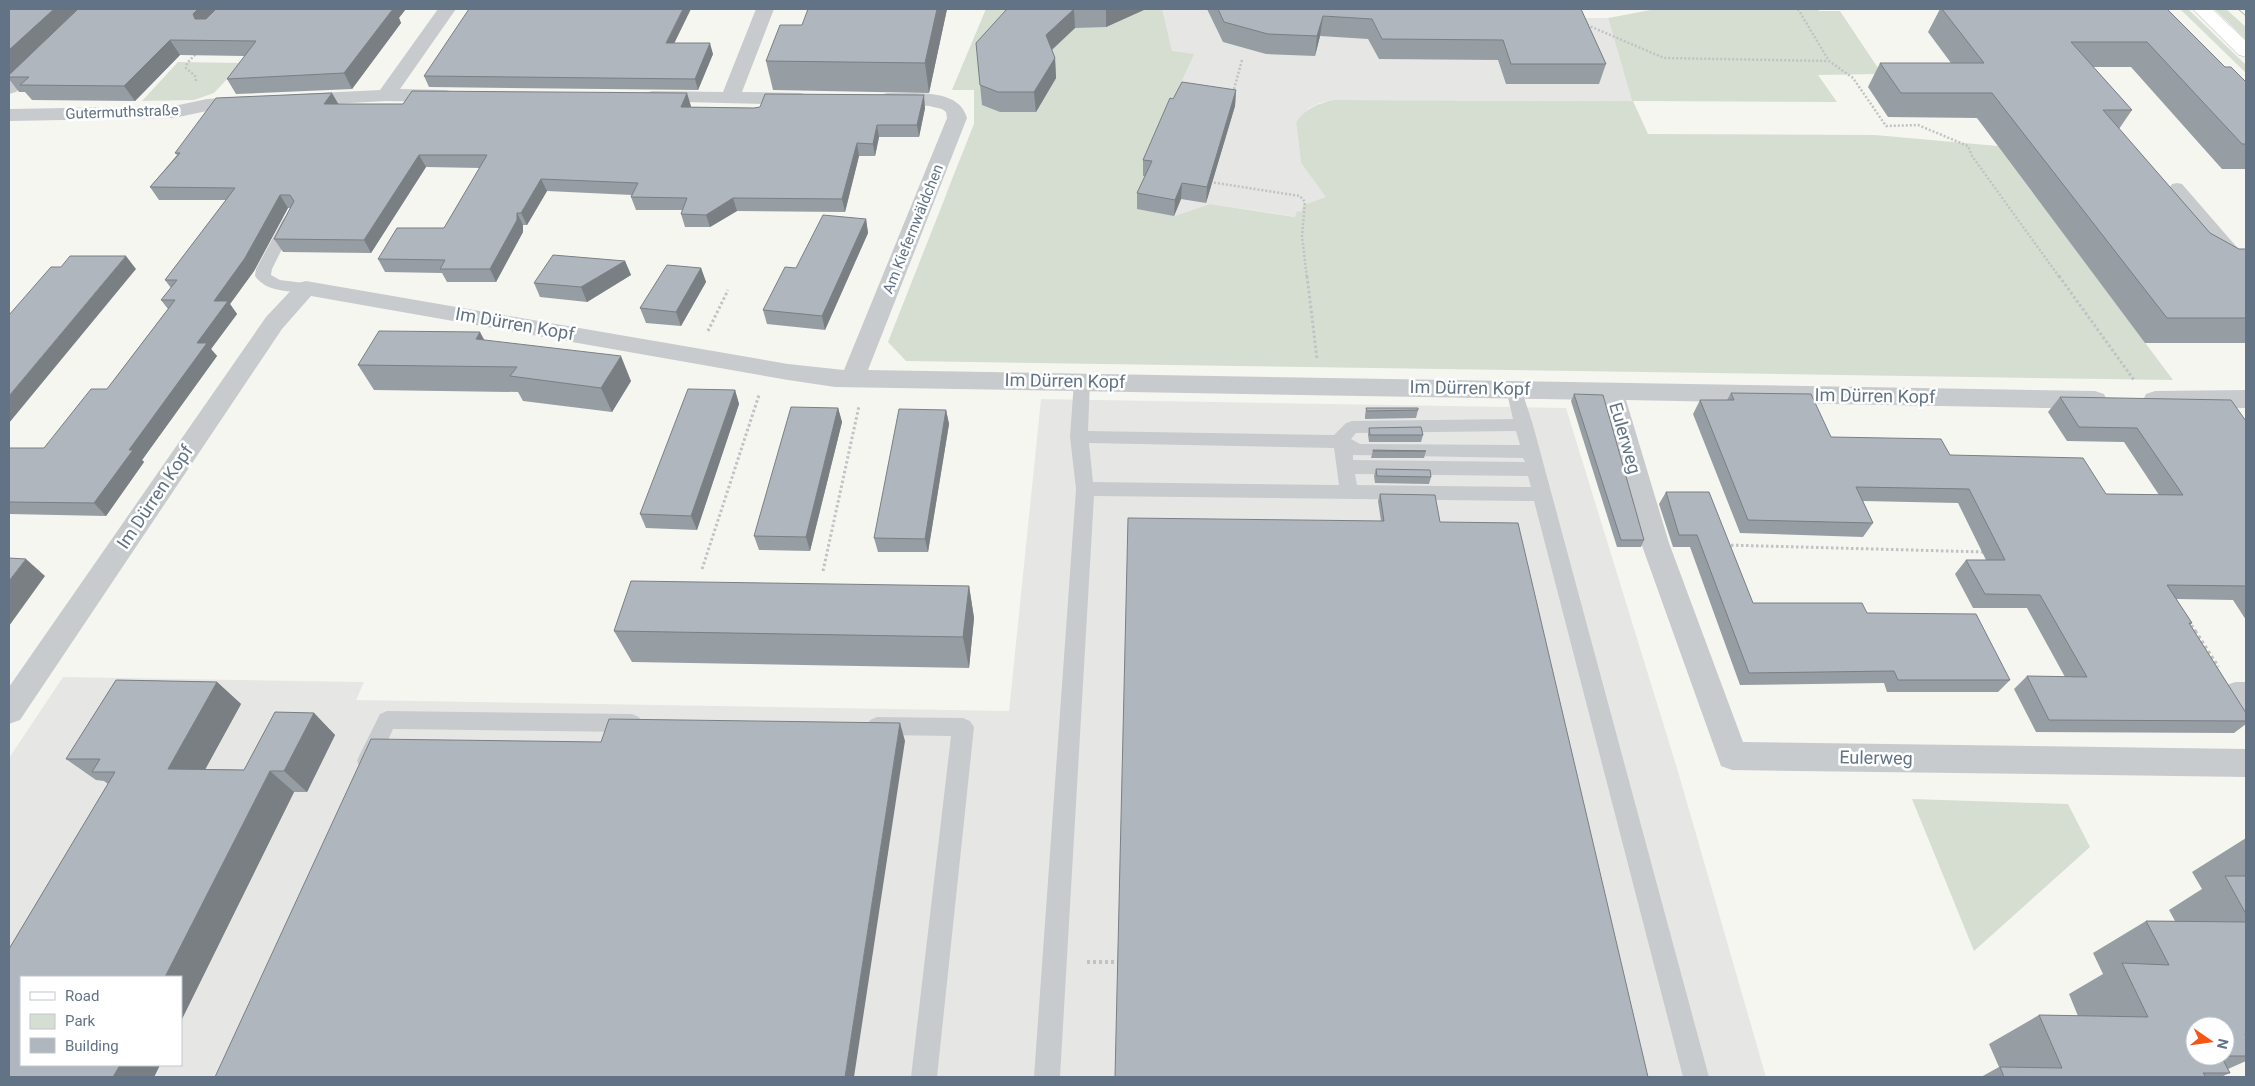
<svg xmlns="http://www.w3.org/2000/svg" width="2255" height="1086" viewBox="0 0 2255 1086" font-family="Roboto,sans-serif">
	<rect width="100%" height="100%" fill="#f6f6f1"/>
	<g fill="#e6e7e5" fill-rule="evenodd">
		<polygon points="986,9 1477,9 1483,18 1608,18 1632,101 1334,100 1320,103 1309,108 1296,122 1301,163 1327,197 1303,205 1301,212 1296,217 1210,204 1174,216 946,194 974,124 974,90 952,90"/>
		<path d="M1041 399 1566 408 1677 768 1766 1077H9V758L63 677 364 682 356 700 1009 711ZM21 977H181V1065H21Z"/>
	</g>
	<g fill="#d6ded2">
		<path d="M986 9H1162L1172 51 1194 54 1175 96 1151 177 1174 216 1210 204 1295 217 1297 211 1301 212 1303 205 1326 197 1301 163 1296 122C1306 108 1317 104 1333 100L1632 101 1608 18 1656 9H1818L1819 11H1840L1882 74 1818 75 1837 102 1633 101 1648 134 1875 135 1998 146 2173 380 906 361 888 342 974 124V90H952Z"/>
		<polygon points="2180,9 2188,9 2246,65 2246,73"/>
		<polygon points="2214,9 2226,9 2246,27 2246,40"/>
		<polygon points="178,62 242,63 214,93 194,100 142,101"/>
		<polygon points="1912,799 2068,804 2090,847 1974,951"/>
	</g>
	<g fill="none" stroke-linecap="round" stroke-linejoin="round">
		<defs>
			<polygon id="primary" points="2193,9 2212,9 2246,41 2246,57 2239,55"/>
		</defs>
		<use href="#primary" stroke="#babdc1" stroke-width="1"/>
		<g stroke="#c0c2c4" stroke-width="2.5" stroke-dasharray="2 2" stroke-linecap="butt">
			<polyline points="1798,9 1829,61 1853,78 1886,126 1918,125 1968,146 1972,156 2060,278"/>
			<polyline points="1587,25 1664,58 1828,61"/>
			<polyline points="196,81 195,76 186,68 187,63 197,53"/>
			<polyline points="1233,93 1242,60"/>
			<polyline points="1210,182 1300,196 1305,202 1302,236 1307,278"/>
		</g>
		<g stroke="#c0c2c4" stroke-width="3" stroke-dasharray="2.5 2.5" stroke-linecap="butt">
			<polyline points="1307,276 1317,359"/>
			<polyline points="2059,276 2134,380"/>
			<polyline points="708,331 728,290"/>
			<polyline points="1726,545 1985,552"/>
			<polyline points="702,569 759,395"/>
			<polyline points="823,571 859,406"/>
			<polyline points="2189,621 2196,632"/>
		</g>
		<g stroke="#c0c2c4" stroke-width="4" stroke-dasharray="3 3" stroke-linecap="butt">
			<polyline points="2195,631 2218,667"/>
			<polyline points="1087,962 1119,962"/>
		</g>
		<g fill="#c8cbce" fill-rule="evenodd">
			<polygon points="2177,183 2182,184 2241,252 2246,252 2246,262 2232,260 2172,190 2170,187 2172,184"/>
			<path d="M289 216 294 218 296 221 272 269 271 275 280 280 312 284 314 288 312 292 306 293C289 291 266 292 255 276L256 269 282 221 284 218Z"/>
			<path d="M1082 375 1088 377 1090 381 1088 431 1334 435 1346 423 1352 421 1513 419 1506 389 1508 385 1514 383 1520 385 1533 425 1709 1077H1683L1534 501 1094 496 1060 1077H1034L1076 489 1070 437 1074 381 1076 377ZM1516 431 1520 445 1360 444 1351 439 1356 433ZM1089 443 1334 448 1339 485 1093 482ZM1353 455 1523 458 1525 462 1353 460ZM1355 474 1528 476 1531 487 1357 485Z"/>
			<polygon points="387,711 632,714 639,717 642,723 639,729 632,732 393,729 376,768 368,771 360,768 357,761 360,754 380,714"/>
			<polygon points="877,717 963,718 970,721 974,727 937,1077 911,1077 951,736 877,735 870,732 867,726 870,720"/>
		</g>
		<g fill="#c8cbce" fill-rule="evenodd">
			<polygon points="82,9 101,9 16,92 9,94 9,78"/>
			<polygon points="438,9 456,9 400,89 446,90 453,92 456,96 453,100 446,102 386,101 299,106 292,104 289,100 292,96 299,94 380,90"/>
			<polygon points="756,9 774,9 742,92 801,93 808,95 811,99 808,103 801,105 645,101 642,97 645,93 652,91 723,92"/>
			<path d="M887 93C912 94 959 87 967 118L868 370 2095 391 2104 394 2107 400 2104 406 2095 409 1626 400 1669 543 1743 742 2246 749V777L1732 770 1721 766 1641 543 1601 400 835 387 788 380 311 296 282 329 20 720 9 724V687L266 317 298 283 306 281 788 364 844 370 947 118 946 112 942 109 929 106 880 103 877 99 880 95Z"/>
			<polygon points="249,96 256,98 259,102 256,106 207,111 174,118 9,121 9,109 174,106 207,99"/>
			<polygon points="2246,390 2246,408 2155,409 2146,406 2143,400 2146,394 2155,391"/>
			<polygon points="2235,682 2246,682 2246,722 2235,718 2220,695 2224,686"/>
		</g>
		<use href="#primary" fill="#fff" fill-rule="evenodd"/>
		<polyline stroke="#a5aab1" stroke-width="1" points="2238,9 2246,16"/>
	</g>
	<g fill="#969da3">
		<polygon points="9,9 399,18 401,23 352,89 236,94 227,79 245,56 180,55 135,101 32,100 25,92 19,92 9,79"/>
		<polygon points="947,9 929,93 773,90 766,61"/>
		<polygon points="1008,9 1146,9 1106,27 1075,28 1052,50 1055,58 1056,78 1036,112 1000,112 982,105 976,43"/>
		<polygon points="1207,9 1581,9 1606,64 1599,84 1506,84 1498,60 1379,59 1368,39 1320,36 1315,56 1266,54 1223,42"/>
		<polygon points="1940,9 2167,9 2225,67 2246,82 2246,169 2222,169 2131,67 2093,67 2132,110 2119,129 2210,233 2239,249 2246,249 2246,343 2145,343 1977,118 1888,117 1868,87 1880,63 1951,63 1928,32"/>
		<polygon points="675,43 713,54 698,90 429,87 424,76"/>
		<polygon points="1236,90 1235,106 1206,203 1181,199 1174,216 1137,209 1137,193 1145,176 1143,176 1143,160 1173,99"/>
		<polygon points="338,104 691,106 691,107 754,108 925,108 919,137 879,137 875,156 859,156 845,212 737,211 710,227 685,227 681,214 682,210 636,210 631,197 632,195 547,191 527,225 523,225 523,232 496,282 447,282 442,273 385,272 378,259 444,228 480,168 426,167 371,253 283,252 274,239 290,208 288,208 254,271 230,304 237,314 211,349 217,356 142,460 144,462 106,516 9,514 9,448 44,448 107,389 168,309 161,300 171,288 165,280 226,200 159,200 150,187 177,155 175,153"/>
		<polygon points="866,219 868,233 825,330 767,324 763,310 796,268"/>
		<polygon points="625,261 631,275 587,302 540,297 534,283"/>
		<polygon points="701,268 706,282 681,326 646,323 640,308"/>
		<polygon points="484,340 631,381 612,412 523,401 518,392 374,390 358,365"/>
		<polygon points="735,390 739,404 697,530 646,528 640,514"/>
		<polygon points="1731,393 1831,437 1950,455 2106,494 2159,495 2124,442 2067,441 2048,412 2060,397 2246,421 2246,620 2233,600 2176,599 2192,623 2190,625 2246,713 2246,724 2234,733 2036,732 2014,689 2027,676 2065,677 2027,608 1973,608 1955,574 1966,560 1986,560 1958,503 1863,501 1873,523 1863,537 1740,533 1693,414 1700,400 1727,400"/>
		<polygon points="1574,394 1644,540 1641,547 1617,547 1571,401"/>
		<polygon points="838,408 842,422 810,551 759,550 754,536"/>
		<polygon points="1366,408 1418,410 1416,418 1365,419 1365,416"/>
		<polygon points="946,410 949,424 928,552 878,552 874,538"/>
		<polygon points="1369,428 1423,435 1421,442 1369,442 1368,435"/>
		<polygon points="1373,450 1426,451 1424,458 1371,458"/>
		<polygon points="1376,469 1431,477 1429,484 1375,483 1374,476"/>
		<polygon points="1666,492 1753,603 1867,613 2010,680 1998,692 1887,692 1884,683 1740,685 1690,547 1673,547 1659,504"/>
		<polygon points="1380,494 1440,522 1381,521 1378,501"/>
		<polygon points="969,586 974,618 969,668 632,662 614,631"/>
		<polygon points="116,680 217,682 241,704 205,769 244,770 275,712 314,713 335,735 307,792 294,792 181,1021 181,977 21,977 21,1065 160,1065 154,1077 9,1077 9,949 108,784 104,781 96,780 66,759"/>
		<polygon points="2246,838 2246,1061 2228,1069 2230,1073 2221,1077 1981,1077 1999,1067 1989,1044 2039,1015 2078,1016 2069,994 2103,974 2093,953 2146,921 2175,921 2169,910 2202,889 2192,872"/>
	</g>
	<g fill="#7a7f84">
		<polygon points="54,9 80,9 9,76 9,50"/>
		<polygon points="198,9 221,9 202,29 195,19 193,14"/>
		<polygon points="389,9 406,9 399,18 401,23 352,89 344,73"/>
		<polygon points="683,9 691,9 669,54 666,43"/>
		<polygon points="937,9 947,9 929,93 925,63"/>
		<polygon points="1074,9 1075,28 1047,54 1046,35"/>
		<polygon points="1106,9 1146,9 1106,27"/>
		<polygon points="1323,16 1320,36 1315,56 1317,36"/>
		<polygon points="170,40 180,55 135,101 124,86"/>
		<polygon points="710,43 713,54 698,90 695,79"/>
		<polygon points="1055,58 1056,78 1036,112 1034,92"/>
		<polygon points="1236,90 1235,106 1206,203 1207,187"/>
		<polygon points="332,93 339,105 324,104"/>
		<polygon points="687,93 691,106 685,119 681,107"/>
		<polygon points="924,95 925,108 919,137 917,125"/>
		<polygon points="877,125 879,137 875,156 873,144"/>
		<polygon points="857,143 859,156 845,212 842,199"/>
		<polygon points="419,155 426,167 371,253 364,240"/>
		<polygon points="541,179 547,191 527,225 521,213"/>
		<polygon points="1182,183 1181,199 1174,216 1175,200"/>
		<polygon points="280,195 288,208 254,271 230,304 237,314 211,349 217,356 142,460 144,462 106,516 94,503 197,343 214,301"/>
		<polygon points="733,198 737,211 710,227 706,215"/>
		<polygon points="517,213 523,225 523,232 496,282 490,269"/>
		<polygon points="866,219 868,233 825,330 822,316"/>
		<polygon points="126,256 136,269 9,423 9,396"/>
		<polygon points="625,261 631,275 587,302 581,287"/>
		<polygon points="701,268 706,282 681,326 676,312"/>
		<polygon points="480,332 493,356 476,339"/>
		<polygon points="621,356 631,381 612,412 601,388"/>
		<polygon points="735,390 739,404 697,530 691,516"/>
		<polygon points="838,408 842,422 810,551 806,537"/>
		<polygon points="946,410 949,424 928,552 925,539"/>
		<polygon points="26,559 45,576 9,626 9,581"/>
		<polygon points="969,586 974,618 969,668 963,637"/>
		<polygon points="217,682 241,704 194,790 168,769"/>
		<polygon points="314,713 335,735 307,792 284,771"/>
		<polygon points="900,723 905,741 854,1077 845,1077"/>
		<polygon points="270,771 294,792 181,1021 181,977 165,977"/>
		<polygon points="120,1065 160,1065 154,1077 113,1077"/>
	</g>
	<g fill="#afb6bd" stroke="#7a7f84">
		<polygon points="9,9 54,9 9,50"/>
		<polygon points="78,9 198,9 193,14 195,19 206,19 216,9 393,9 344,73 227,79 256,41 170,40 124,86 20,85 29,77 9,77 9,75"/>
		<polygon points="469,9 683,9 666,43 710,43 695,79 424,76"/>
		<polygon points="808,9 937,9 925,63 766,61 780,25 802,25"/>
		<polygon points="1008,9 1078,9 1074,9 1046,35 1055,58 1034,92 998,92 980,85 976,43 1006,10"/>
		<polygon points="1218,9 1581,9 1606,64 1511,64 1503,40 1382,39 1372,19 1323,16 1317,36 1268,34 1224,22"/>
		<polygon points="1942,9 2167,9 2225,67 2231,67 2246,82 2246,144 2242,144 2147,42 2071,42 2132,110 2103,110 2210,233 2239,249 2246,249 2246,318 2167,318 1992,93 1901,93 1880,63 1984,63"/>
		<polygon points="1182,82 1236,90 1207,187 1182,183 1175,200 1137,193 1152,161 1143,160 1170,98 1173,99"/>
		<polygon points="412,91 687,93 681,107 754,108 760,107 765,94 924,95 917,125 877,125 873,144 857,143 842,199 733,198 706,215 681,214 687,198 631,197 638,183 541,179 521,213 517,213 517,220 490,269 440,269 445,260 378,259 397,228 444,228 487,155 419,155 364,240 274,239 294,201 290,195 280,195 245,258 214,301 228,301 197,343 207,343 129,450 133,450 94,503 9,502 9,448 44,448 91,389 107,389 175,300 161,300 177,280 165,280 235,188 150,187 180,153 175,153 216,98 332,93 324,104 403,104"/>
		<polygon points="823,215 866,219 822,316 763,310 785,267 796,268"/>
		<polygon points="553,255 625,261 581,287 534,283"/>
		<polygon points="70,256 126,256 9,396 9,315 51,267 61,267"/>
		<polygon points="667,265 701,268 676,312 640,308"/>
		<polygon points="379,331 480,332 476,339 621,356 601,388 510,376 517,367 358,365"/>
		<polygon points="688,389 735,390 691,516 640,514"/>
		<polygon points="1731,393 1811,394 1831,437 1941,439 1950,455 2083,458 2106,494 2183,495 2137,428 2079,427 2060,397 2231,400 2246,421 2246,586 2167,585 2192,623 2189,623 2246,713 2246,721 2049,720 2027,676 2087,677 2040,595 1985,594 1966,560 2005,560 1969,489 1856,487 1873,523 1748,520 1700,400 1734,400"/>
		<polygon points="1574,394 1603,395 1644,540 1621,540"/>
		<polygon points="791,407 838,408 806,537 754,536"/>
		<polygon points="1366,408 1418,408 1418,410 1367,411"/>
		<polygon points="899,409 946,410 925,539 874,538"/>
		<polygon points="1421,427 1423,435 1370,435 1369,428"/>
		<polygon points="1373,450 1426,451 1373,451"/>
		<polygon points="1376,469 1430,470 1431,477 1377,476"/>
		<polygon points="1666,492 1709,492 1753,603 1862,603 1867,613 1976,614 2010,680 1898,680 1894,671 1749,673 1697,535 1679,535"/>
		<polygon points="1380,494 1435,495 1440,522 1518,523 1648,1077 1115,1077 1128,518 1384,521"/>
		<polygon points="9,558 26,559 9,581"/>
		<polygon points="631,581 969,586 963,637 614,631"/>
		<polygon points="116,680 217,682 168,769 244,770 275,712 314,713 284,771 270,771 165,977 21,977 21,1065 120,1065 113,1077 9,1077 9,949 115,772 92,772 100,759 66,759"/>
		<polygon points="609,719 900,723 845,1077 215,1077 371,739 601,742"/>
		<polygon points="2225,876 2246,876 2246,914"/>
		<polygon points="2146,921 2246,922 2246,1034 2245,1034 2246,1037 2246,1056 2225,1056 2225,1026 2195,1026 2195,1056 2221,1056 2230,1073 2203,1073 2206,1077 2004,1077 2000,1067 2062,1068 2039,1015 2148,1017 2122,963 2169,965"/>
	</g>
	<g text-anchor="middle" stroke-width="5" stroke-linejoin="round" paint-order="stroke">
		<g font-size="15" fill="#627386" stroke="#fff">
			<text transform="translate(122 112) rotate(-2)" y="5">Gutermuthstraße</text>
			<text transform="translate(913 229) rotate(-68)" y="5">Am Kiefernwäldchen</text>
		</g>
		<g font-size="18" fill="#627386" stroke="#fff">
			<text transform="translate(515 324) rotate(10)" y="6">Im Dürren Kopf</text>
			<text transform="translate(1065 381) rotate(1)" y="6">Im Dürren Kopf</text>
			<text transform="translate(1470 388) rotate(1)" y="6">Im Dürren Kopf</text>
			<text transform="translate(1875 396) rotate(1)" y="6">Im Dürren Kopf</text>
			<text transform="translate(1625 438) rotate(74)" y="6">Eulerweg</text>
			<text transform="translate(155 497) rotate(-56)" y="6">Im Dürren Kopf</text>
			<text transform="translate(1876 758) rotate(1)" y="6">Eulerweg</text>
		</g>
	</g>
	<rect width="2255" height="1086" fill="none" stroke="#627386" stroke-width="20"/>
	<rect x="20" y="976" width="162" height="90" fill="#ffffff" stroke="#c0c7cf"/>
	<rect x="30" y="992" width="25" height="8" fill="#ffffff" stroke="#c0c7cf"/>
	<text x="65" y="1001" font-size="15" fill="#627386">Road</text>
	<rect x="30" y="1014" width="25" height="15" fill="#d6ded2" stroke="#c0c7cf"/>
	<text x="65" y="1026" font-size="15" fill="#627386">Park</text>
	<rect x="30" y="1038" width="25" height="15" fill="#afb6bd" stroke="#c0c7cf"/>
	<text x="65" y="1051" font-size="15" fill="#627386">Building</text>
	<g transform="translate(2210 1041) rotate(103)"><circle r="24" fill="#ffffff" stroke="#c0c7cf"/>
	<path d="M0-4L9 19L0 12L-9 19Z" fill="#f45614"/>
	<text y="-8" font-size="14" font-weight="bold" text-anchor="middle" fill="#627386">N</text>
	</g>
</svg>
